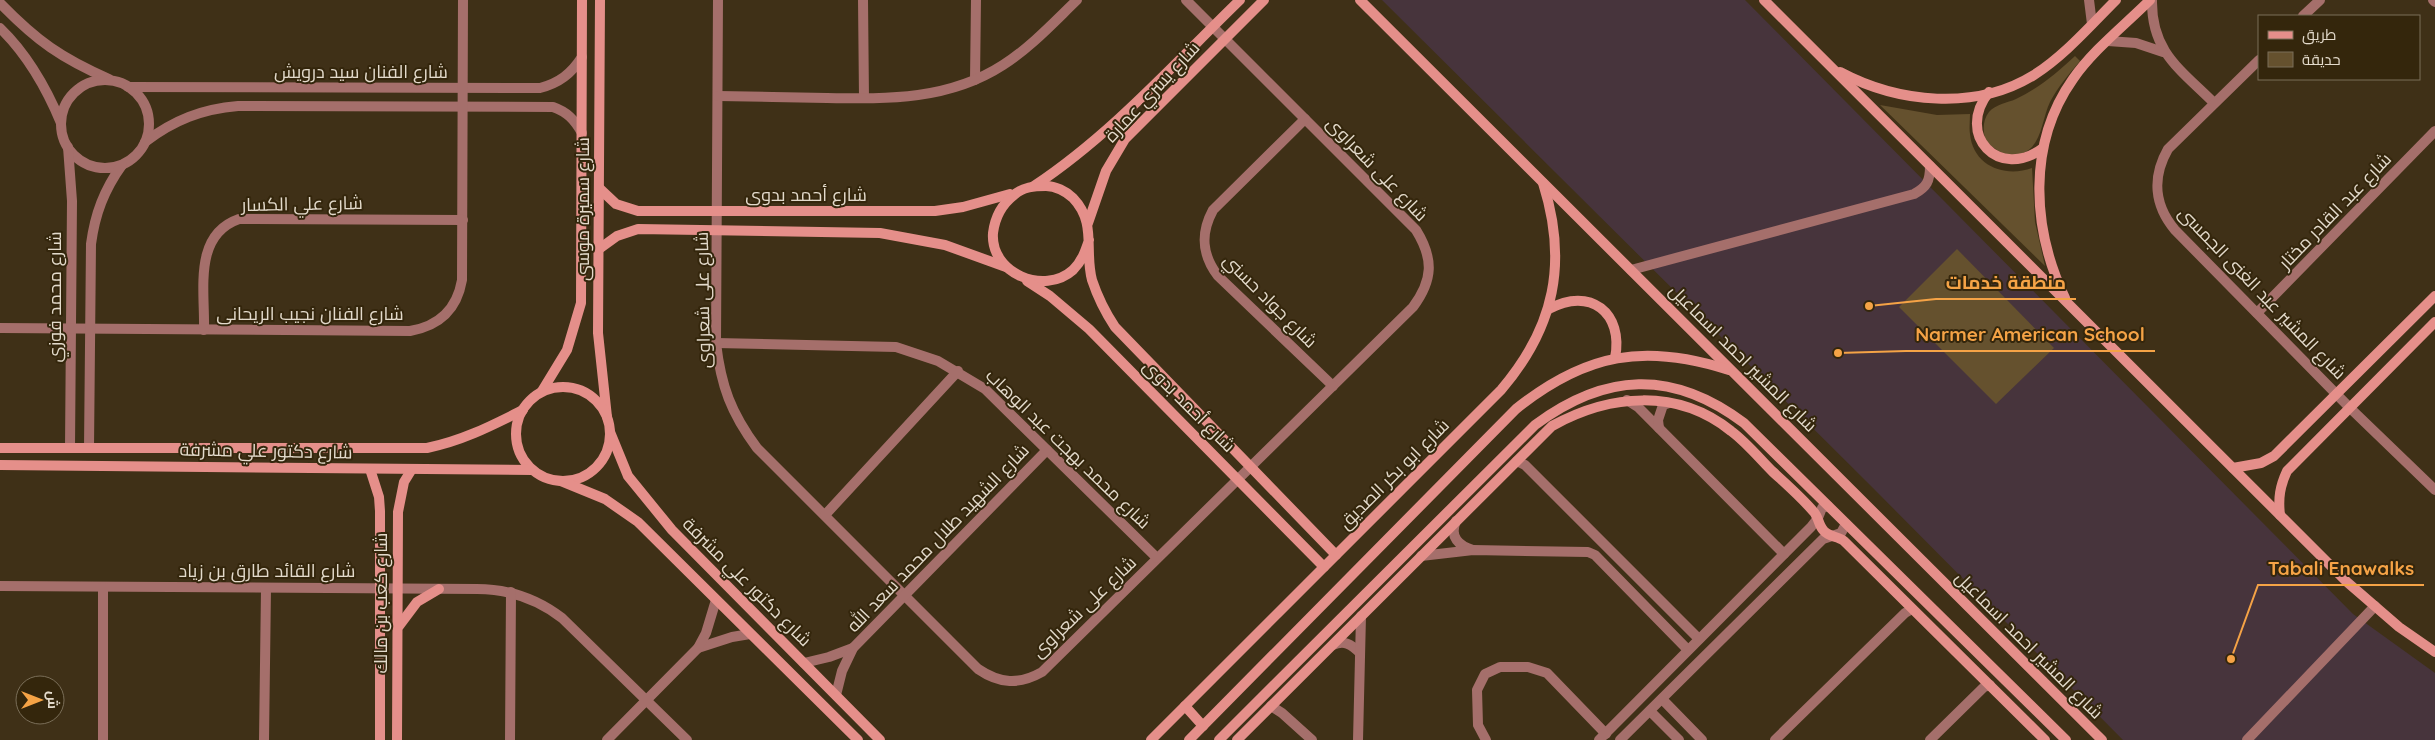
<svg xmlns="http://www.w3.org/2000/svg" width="2435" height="740" viewBox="0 0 2435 740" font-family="Quicksand,Cairo,sans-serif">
	<rect width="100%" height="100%" fill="#3f3017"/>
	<polygon fill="#47343c" points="1382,0 1745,0 2353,614 2435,673 2435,740 2123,740 1872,487"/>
	<g fill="#65512e">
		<path d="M2075 56 2080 61C2069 74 2058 87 2050 102 2042 118 2042 146 2023 153 2018 155 2009 155 2004 155L1986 142C1983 132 1982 121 1989 112 1996 104 2007 103 2016 99 2039 88 2058 72 2075 56Z"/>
		<path d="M1880 105 1937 115 1970 114C1970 121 1969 128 1970 134 1973 166 2005 178 2032 168L2035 222 2045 266Z"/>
		<polygon points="1957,249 2054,348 1996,404 1899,307"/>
	</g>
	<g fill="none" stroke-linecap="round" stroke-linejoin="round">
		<g stroke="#a56f6b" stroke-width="10">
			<path d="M718 0 716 343C721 386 731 413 757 448L978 669C1000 684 1019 685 1042 672L1413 307C1433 280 1434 259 1416 230L1186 0"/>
			<polyline points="863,0 864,98"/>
			<polyline points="2089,0 2092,24"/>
			<path d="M2152 0C2151 52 2181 70 2214 103"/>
			<polyline points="2433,0 2435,2"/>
			<path d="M0 3C37 41 61 58 109 79"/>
			<polyline points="2303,16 2320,0"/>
			<path d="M0 28C28 55 46 87 61 123"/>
			<polyline points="2108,41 2136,43 2163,52"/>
			<path d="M2259 60 2168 149C2152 177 2154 205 2175 230L2350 408 2435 490"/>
			<polyline points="975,80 976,0"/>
			<circle cx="105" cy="124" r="44"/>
			<path d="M128 87 540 88C559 83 571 74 582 57"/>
			<path d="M718 96C754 97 791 97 827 98 889 99 949 100 1003 65 1031 47 1053 23 1077 0"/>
			<path d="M1305 119 1213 210C1200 234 1202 255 1218 276L1333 386"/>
			<path d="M145 142C174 120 202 109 238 106L553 107C567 112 574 119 582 133"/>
			<polyline points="68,147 72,201 70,448"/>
			<path d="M1631 270 1914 194C1927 187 1930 181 1930 166"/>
			<polyline points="2257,313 2435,131"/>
			<path d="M0 328 410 331C439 326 457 309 462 280L463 0"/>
			<path d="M204 330C205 290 193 235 239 219L463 220"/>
			<polyline points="716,343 896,347 938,361 985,389 1157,558"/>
			<polyline points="1627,400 1638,407 1784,554"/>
			<polyline points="1659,428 1658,420 1663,405 1669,403"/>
			<path d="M89 448 91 244C95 214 104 190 122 165"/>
			<polyline points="1517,461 1525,465 1699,639"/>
			<polyline points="825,515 958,371"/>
			<path d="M1456 521C1449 537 1459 546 1473 550"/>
			<polyline points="1421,556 1473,550 1588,552 1595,555 1688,650"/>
			<path d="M0 586 477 589C509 589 536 598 562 618L687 740"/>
			<path d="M1333 645C1344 640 1351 644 1360 653"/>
			<polyline points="698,648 732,637 750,634"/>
			<polyline points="804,663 829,657 853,648"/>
			<polyline points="836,695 842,671 853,648 1047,450"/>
			<polyline points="1662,699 1702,740"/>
			<polyline points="1271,706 1282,713 1312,740"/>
			<polyline points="1650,711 1679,740"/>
			<polyline points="103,740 103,587"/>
			<polyline points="264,740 266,588"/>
			<polyline points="510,740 511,592"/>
			<polyline points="607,740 698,648 706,633 716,600"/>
			<polyline points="1358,740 1361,616"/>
			<polyline points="1486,740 1478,725 1477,690 1485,674 1500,667 1528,667 1547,673 1606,734"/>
			<polyline points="1599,740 1811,527 1818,518 1822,508 1828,506"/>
			<polyline points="1620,740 1823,539 1841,533 1846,524"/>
			<polyline points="1775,740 1905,613 1912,609"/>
			<polyline points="1930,740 1984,687 1990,685"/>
			<polyline points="2247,740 2375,606"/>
		</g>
		<g stroke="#e58f8a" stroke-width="10">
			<polyline points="600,0 598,333 607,417"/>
			<polyline points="1360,0 2102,740"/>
			<polyline points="1764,0 2347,582 2399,627 2435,652"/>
			<path d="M1840 72C1898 103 1976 111 2034 75 2065 55 2090 26 2116 0"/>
			<path d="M1989 92C1955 135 1999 181 2043 148"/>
			<path d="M1034 186C1111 135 1174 64 1240 0"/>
			<polyline points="599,188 616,204 638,211 935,211 963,207 1010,194"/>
			<polyline points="1088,223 1106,171 1125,139 1264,0"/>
			<path d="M1089 240C1085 252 1082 261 1073 270 1044 296 990 273 993 233 995 217 1001 205 1014 195 1023 187 1034 186 1046 186 1055 186 1066 191 1073 198 1097 223 1084 250 1092 280 1098 298 1105 312 1115 327L1336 555"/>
			<polyline points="599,249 617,236 638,229 880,233 945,245 1006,267"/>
			<polyline points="1027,281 1050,296 1089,329 1324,567"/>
			<path d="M2065 298C2032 229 2027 144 2073 79 2093 50 2125 25 2150 0"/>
			<path d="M1549 309C1590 286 1624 313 1615 358"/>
			<circle cx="563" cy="434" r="47"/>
			<polyline points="542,391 567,350 581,303 582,0"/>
			<polyline points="610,432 628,476 672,530 880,740"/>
			<path d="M0 448H427C462 441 491 426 523 410"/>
			<polyline points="0,465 532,470"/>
			<polyline points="2233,468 2261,463 2274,456 2435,296"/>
			<polyline points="370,469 379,497 380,511 380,740"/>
			<polyline points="561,481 605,499 638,522 858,740"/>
			<path d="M2280 515C2278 498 2280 486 2287 471L2435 322"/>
			<polyline points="399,626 417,602 439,589"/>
			<polyline points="1185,706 1203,726"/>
			<polyline points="397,740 398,512 404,482 412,469"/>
			<path d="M1151 740 1501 390C1555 327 1568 262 1543 183"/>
			<path d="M1189 740 1516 409C1586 353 1645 343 1729 370"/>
			<path d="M1219 740 1535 425C1605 373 1672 369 1744 423L2066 740"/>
			<path d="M1237 740 1552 426C1610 394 1677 388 1731 431 1746 442 1759 458 1772 471 1786 484 1801 497 1813 511 1819 517 1818 525 1824 531 1829 537 1838 536 1844 541L2045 740"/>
		</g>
	</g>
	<g text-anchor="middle" stroke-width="4" stroke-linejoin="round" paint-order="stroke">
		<g font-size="18" fill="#e3dacb" stroke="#34260c">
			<text x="361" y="78">شارع الفنان سيد درويش</text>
			<text transform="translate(1152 92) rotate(-47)" y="6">شارع يسري عمارة</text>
			<text transform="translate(1377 169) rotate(46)" y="6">شارع على شعراوى</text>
			<text x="806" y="201">شارع أحمد بدوى</text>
			<text transform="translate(302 204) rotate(-1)" y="6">شارع علي الكسار</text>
			<text transform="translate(583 209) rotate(-90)" y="6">شارع سميرة موسى</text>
			<text transform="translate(2335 211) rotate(-46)" y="6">شارع عبد القادر مختار</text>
			<text transform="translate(2262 293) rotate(46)" y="6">شارع المشير عبد الغنى الجمسى</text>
			<text transform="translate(55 297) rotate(-90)" y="6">شارع محمد فوزي</text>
			<text transform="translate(703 300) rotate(-91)" y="6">شارع على شعراوى</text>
			<text transform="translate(1270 301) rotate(45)" y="6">شارع جواد حسني</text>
			<text x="310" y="320">شارع الفنان نجيب الريحانى</text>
			<text transform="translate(1743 358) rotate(45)" y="6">شارع المشير احمد اسماعيل</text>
			<text transform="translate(1189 406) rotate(45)" y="6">شارع أحمد بدوى</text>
			<text transform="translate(1068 449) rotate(44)" y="6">شارع محمد بهجت عبد الوهاب</text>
			<text transform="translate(266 451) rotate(1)" y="6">شارع دكتور علي مشرفة</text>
			<text transform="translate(1394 474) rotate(-45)" y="6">شارع ابو بكر الصديق</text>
			<text transform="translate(938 538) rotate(-46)" y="6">شارع الشهيد طلال محمد سعد الله</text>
			<text x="267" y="577">شارع القائد طارق بن زياد</text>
			<text transform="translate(747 582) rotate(45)" y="6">شارع دكتور علي مشرفة</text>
			<text transform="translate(381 603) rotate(-90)" y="6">شارع كعب بن مالك</text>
			<text transform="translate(1084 607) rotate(-44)" y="6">شارع على شعراوى</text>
			<text transform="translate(2029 645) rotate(45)" y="6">شارع المشير احمد اسماعيل</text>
		</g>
	</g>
	<path fill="none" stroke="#f5a346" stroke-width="2" d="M1869 306L1936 299H2076M1838 353L1906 351H2155M2231 659L2258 585H2424"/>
	<g fill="#f5a346" stroke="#34260c" stroke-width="2">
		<circle cx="1869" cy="306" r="5"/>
		<circle cx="1838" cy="353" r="5"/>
		<circle cx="2231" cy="659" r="5"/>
	</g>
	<g font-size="19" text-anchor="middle" font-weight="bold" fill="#f5a346" stroke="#34260c" stroke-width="4" stroke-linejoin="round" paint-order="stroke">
		<text x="2006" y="289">منطقة خدمات</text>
		<text x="2030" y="341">Narmer American School</text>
		<text x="2341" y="575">Tabali Enawalks</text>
	</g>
	<rect x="2258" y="15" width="162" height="65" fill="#34260c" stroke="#7a6e58"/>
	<rect x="2268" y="31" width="25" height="8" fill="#e58f8a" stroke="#7a6e58"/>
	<text x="2302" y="40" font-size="15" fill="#e3dacb">طريق</text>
	<rect x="2268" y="52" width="25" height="15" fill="#65512e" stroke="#7a6e58"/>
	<text x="2302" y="65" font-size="15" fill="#e3dacb">حديقة</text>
	<g transform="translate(40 700) rotate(90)"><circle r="24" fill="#34260c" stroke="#7a6e58"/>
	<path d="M0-4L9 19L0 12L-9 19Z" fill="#f5a346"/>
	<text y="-8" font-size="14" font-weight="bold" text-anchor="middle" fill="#e3dacb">ش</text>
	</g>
</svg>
